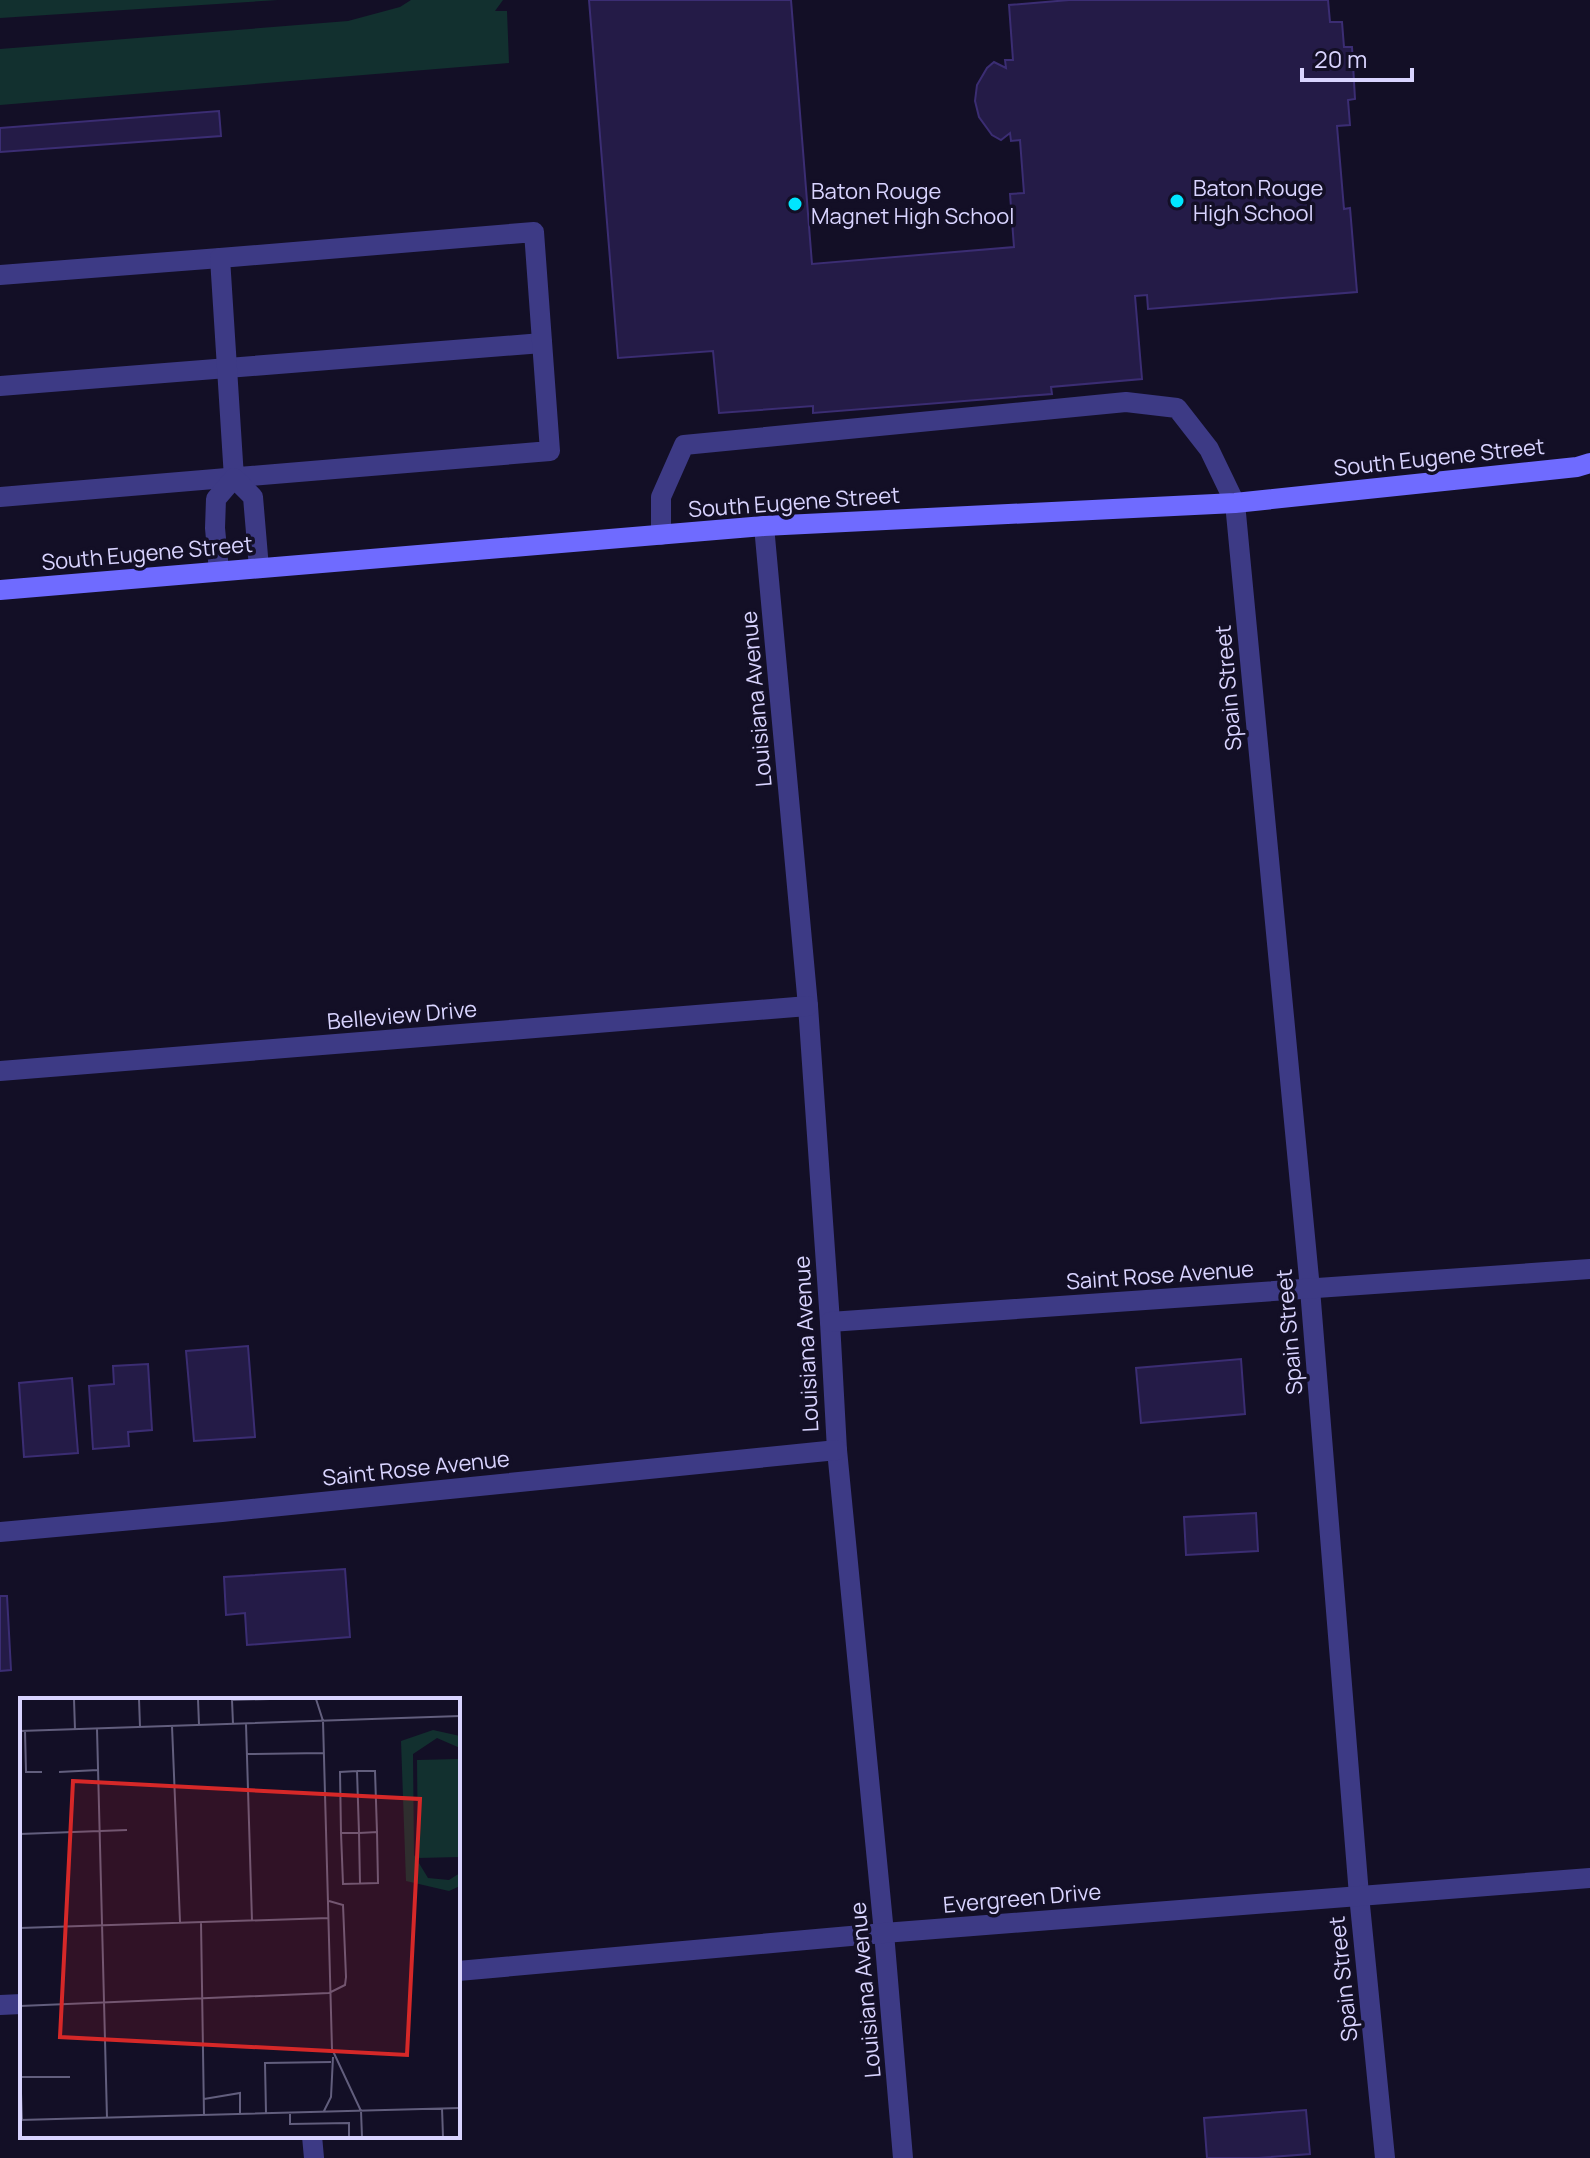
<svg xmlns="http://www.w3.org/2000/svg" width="1590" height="2158" viewBox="0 0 1590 2158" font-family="Manrope,sans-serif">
	<rect width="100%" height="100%" fill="#130f26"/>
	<g fill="#12302f">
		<polygon points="0,0 278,0 0,18"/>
		<polygon points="411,0 503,0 495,11 507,11 509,63 0,105 0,49 348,21 400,7"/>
	</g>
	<g fill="#241b47" stroke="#3b2d73" stroke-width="2">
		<polygon points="589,0 791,0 812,264 1014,247 1010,194 1024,193 1020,140 1011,141 1010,133 1001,140 992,135 979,117 975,101 977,85 987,68 994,62 1006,68 1005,60 1013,60 1009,5 1069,0 1328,0 1330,22 1342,22 1344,47 1352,47 1355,99 1348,100 1350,125 1337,126 1344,209 1350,208 1357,292 1148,309 1147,295 1135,296 1142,379 1051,387 1052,394 813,413 813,406 719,413 713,351 618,358"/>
		<polygon points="219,111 221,136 0,152 0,128"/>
		<polygon points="248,1346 255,1437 194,1441 186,1351"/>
		<polygon points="1241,1359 1245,1414 1141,1423 1136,1368"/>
		<polygon points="148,1364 152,1430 128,1432 129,1446 93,1449 89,1386 114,1384 113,1366"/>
		<polygon points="72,1378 78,1453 24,1457 19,1383"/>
		<polygon points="1256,1513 1258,1551 1186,1555 1184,1517"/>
		<polygon points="345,1569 350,1637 247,1645 245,1613 226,1615 224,1577"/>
		<polygon points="0,1596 7,1596 11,1670 0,1671"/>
		<polygon points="1306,2110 1310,2154 1258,2158 1207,2158 1204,2118"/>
	</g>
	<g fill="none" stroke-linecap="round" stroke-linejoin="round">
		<g stroke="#3d3a85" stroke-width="20">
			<polyline points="0,275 220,258"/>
			<polyline points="0,386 542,343"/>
			<polyline points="0,497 550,451 534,232 220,258 234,478"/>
			<polyline points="661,535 661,497 684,445 1126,402 1177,408 1209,449 1235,503"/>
			<polyline points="219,571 215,528 216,499 234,478 253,497 259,568"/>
		</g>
		<g stroke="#3d3a85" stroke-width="20">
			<polyline points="1235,503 1310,1289 1359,1895 1385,2158"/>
			<polyline points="764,526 808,1006 830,1322 837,1450 884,1933 903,2158"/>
			<polyline points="0,1071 808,1006"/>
			<polyline points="830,1322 1590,1269"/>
			<polyline points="0,1532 222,1512 837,1450"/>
			<polyline points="458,1971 884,1933 1590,1878"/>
			<polyline points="0,2005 22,2004"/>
			<polyline points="312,2136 314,2158"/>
		</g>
		<polyline stroke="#6f6bff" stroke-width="20" points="0,590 764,526 1235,503 1577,467 1590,463"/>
	</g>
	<g fill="#00e5ff" stroke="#130f26" stroke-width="3">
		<circle cx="1177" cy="201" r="8"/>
		<circle cx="795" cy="204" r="8"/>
	</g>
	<g text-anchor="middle" stroke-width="7" stroke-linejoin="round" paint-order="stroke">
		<g font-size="22" fill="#d9d4ff" stroke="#130f26" text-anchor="start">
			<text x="1193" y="196">Baton Rouge<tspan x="1193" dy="25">High School</tspan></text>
			<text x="811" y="199">Baton Rouge<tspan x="811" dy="25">Magnet High School</tspan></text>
		</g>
		<g font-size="22" fill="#d9d4ff" stroke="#130f26">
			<text transform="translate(1439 457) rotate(-6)" y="8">South Eugene Street</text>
			<text transform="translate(794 502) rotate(-4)" y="8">South Eugene Street</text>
			<text transform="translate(147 553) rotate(-5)" y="8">South Eugene Street</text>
			<text transform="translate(1228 688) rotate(-95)" y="8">Spain Street</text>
			<text transform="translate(756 699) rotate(-95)" y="8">Louisiana Avenue</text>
			<text transform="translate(402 1015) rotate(-5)" y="8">Belleview Drive</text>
			<text transform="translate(1160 1275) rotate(-4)" y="8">Saint Rose Avenue</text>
			<text transform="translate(1289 1332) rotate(-95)" y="8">Spain Street</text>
			<text transform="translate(806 1344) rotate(-93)" y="8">Louisiana Avenue</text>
			<text transform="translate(416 1468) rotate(-6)" y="8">Saint Rose Avenue</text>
			<text transform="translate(1022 1898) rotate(-5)" y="8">Evergreen Drive</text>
			<text transform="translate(1343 1979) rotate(-96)" y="8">Spain Street</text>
			<text transform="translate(865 1990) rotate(-95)" y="8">Louisiana Avenue</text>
		</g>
	</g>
	<g transform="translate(20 1698)">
		<rect width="440" height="440" fill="#130f26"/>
		<path d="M413 32 440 38V50L417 40 393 56 394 157 408 180 429 182 440 175V188L429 193 386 183 381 43ZM440 61V159L398 160 397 62Z" fill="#12302f"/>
		<path fill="none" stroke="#625e7d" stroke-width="2" d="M54 1 55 32M119 1 120 29M178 1 179 27M296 1 303 23 312 351 341 413 342 439M213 26 212 2 250 1M226 26 232 223M152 28 160 224M77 31 87 420M0 33 440 18M5 33 6 74H22M227 56 304 55M337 73H355L357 134M39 74 78 72M321 135H339L357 134 358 185 323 186 321 135 320 74 337 73 339 135 340 186M0 136 107 132M181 224 184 417M0 230 309 220M0 308 309 295 325 287 326 279 323 207 309 203M0 368 2 422M1 379H50M184 401 220 395V416M422 410 423 439M304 413 311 399 313 359M270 414V426L329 425V439M246 415 245 365 311 364M0 422 440 410"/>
		<path fill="#d62828" fill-opacity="0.15" stroke="#d62828" stroke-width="4" d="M53 83 400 101 387 357 40 339Z"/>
		<rect width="440" height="440" fill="none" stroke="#d9d4ff" stroke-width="4"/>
	</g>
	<path d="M1302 68v12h110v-12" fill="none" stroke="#d9d4ff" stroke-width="4"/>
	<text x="1314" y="68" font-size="24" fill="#d9d4ff" stroke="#130f26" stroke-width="6" paint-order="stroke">20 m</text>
</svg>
